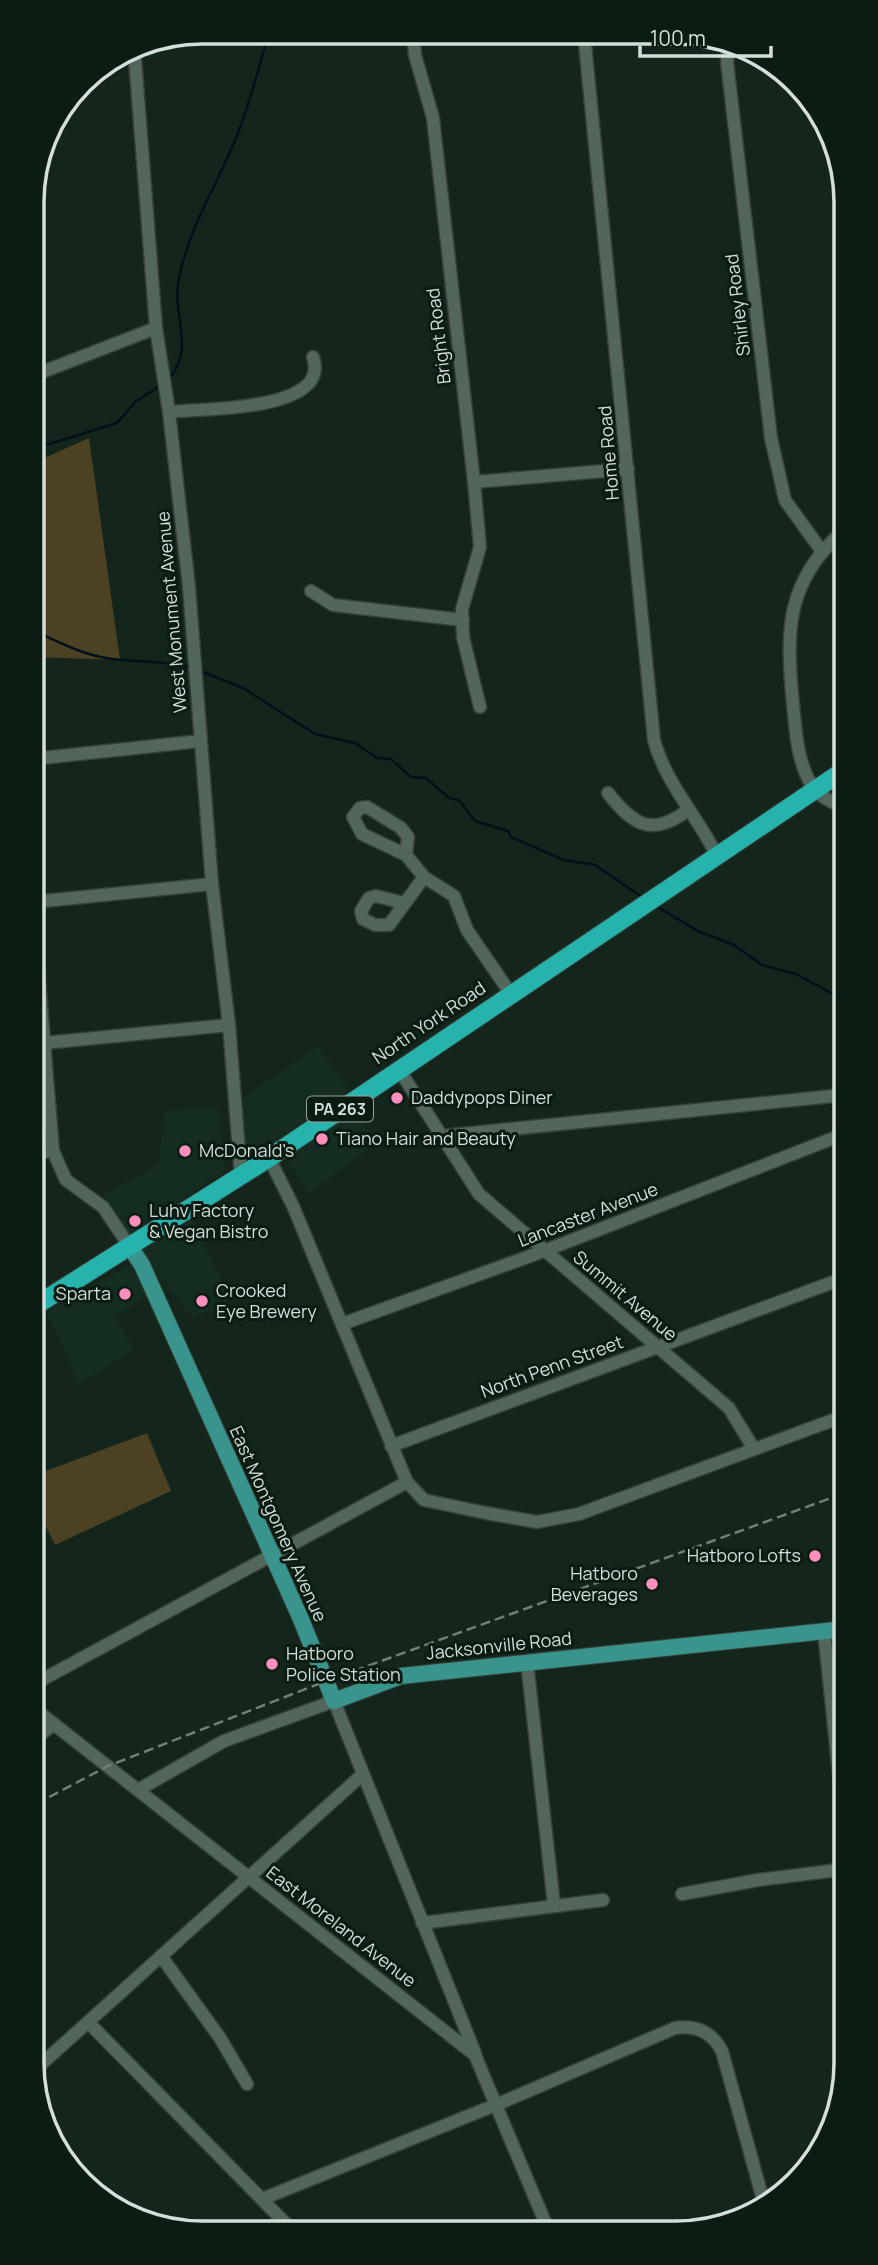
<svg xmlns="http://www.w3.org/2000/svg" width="878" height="2265" viewBox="0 0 878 2265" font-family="Manrope,sans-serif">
	<rect width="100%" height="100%" fill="#14251c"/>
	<g fill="#152d20">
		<polygon points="318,1046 349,1091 374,1145 309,1193 287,1160 245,1151 240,1100"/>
		<polygon points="218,1106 226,1169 182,1200 231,1299 193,1318 139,1250 105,1194 159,1164 165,1111"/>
		<polygon points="130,1264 148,1296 115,1316 134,1350 79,1384 47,1311"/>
	</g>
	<g fill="#4c4223">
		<polygon points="89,438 120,660 33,657 33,463"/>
		<polygon points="147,1433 171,1491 55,1545 36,1506 35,1475"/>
	</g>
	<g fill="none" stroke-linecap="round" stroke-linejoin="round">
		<g stroke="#001119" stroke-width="2.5">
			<path d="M168 380C198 346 169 315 180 273 193 217 222 178 241 125 252 95 260 63 269 32"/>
			<polyline points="33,449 117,423 135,402 160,386"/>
			<path d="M33 630C62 644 89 658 121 660 146 662 168 661 192 668"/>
			<polyline points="198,670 243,688 315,734 355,743 377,758 391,759 411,777 426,778 449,798 459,800 475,821 508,831 511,837 564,860 595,865 642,897"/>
			<polyline points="656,906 698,931 734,945 762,965 796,974 833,994 843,1005"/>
		</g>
		<defs>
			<g id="minor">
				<polyline points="413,33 415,55 433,118 474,482 480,547 462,609 463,637 480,707"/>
				<path d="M584 34 654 740C665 782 697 816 716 854"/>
				<polyline points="729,44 727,62 771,438 785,500 821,550"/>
				<polyline points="134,46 156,328 169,412 189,587 212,884 229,1025 241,1176"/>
				<polyline points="32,360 37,374"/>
				<polyline points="32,376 156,328"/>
				<path d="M169 412C203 408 332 412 313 357"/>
				<polyline points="474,482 628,469"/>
				<path d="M842 532C785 582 786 633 793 704 796 733 797 761 812 786 818 796 833 802 843 808"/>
				<polyline points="311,591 333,605 463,620"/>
				<polyline points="33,759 200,741"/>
				<path d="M608 793C634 826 652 837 688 810"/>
				<polyline points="406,855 408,837 401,828 367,807 360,808 353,817 362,834 406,855 424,877 454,896 467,930 511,994"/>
				<polyline points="34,902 212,884"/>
				<polyline points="404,903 376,896 369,898 361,911 363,919 375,925 389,925 424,877"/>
				<polyline points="34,918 53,1151 66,1180 103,1207 130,1247"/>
				<polyline points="34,1044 229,1025"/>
				<polyline points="398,1068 479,1194 729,1408 754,1449"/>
				<polyline points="443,1136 843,1095"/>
				<polyline points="35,1153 53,1151"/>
				<polyline points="269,1158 293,1206 407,1482 424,1500 486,1513 537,1522 579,1514 844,1416"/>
				<polyline points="342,1324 544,1251 844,1134"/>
				<polyline points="391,1446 844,1278"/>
				<polyline points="824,1631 845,1832"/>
				<polyline points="527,1662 554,1905"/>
				<polyline points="36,1683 407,1482"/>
				<polyline points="36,1710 475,2055 548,2229"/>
				<polyline points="36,1738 54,1724"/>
				<polyline points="138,1790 224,1741 334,1701 475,2053"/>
				<polyline points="682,1894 758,1880 846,1869"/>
				<polyline points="422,1923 603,1900"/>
				<polyline points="161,1956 220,2038 247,2084"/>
				<polyline points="88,2022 292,2230"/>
				<polyline points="37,2068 363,1774"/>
				<path d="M262 2199 498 2104 675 2028C696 2025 712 2032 722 2051L765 2207"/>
			</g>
			<g id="major">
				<polyline points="130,1247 142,1265 300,1617 334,1701 401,1676 845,1629"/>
				<polyline points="78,2173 94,2193"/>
			</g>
			<polyline id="highway" points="35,1306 269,1158 843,771"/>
		</defs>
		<use href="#minor" stroke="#344039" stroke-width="15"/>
		<use href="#major" stroke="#344039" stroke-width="18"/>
		<use href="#highway" stroke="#344039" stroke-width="20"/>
		<use href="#minor" stroke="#53665b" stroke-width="12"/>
		<use href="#major" stroke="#38948d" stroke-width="16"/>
		<use href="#highway" stroke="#26b3ae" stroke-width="18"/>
		<polyline stroke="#717f77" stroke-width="2.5" stroke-dasharray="10 5" stroke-linecap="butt" points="36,1804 108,1766 326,1681 845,1493"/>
	</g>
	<g fill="#fe8ebc" stroke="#0b1c13" stroke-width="2.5">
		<circle cx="397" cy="1098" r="7"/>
		<circle cx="322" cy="1139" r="7"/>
		<circle cx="185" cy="1151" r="7"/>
		<circle cx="135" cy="1221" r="7"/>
		<circle cx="125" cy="1294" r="7"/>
		<circle cx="202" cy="1301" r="7"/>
		<circle cx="815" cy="1556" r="7"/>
		<circle cx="652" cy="1584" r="7"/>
		<circle cx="272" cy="1664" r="7"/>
	</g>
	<g text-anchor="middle" stroke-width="6" stroke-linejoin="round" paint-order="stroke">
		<rect fill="#0b1c13" stroke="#98a49e" stroke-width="2" x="307" y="1096.5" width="66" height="25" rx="5"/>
		<g font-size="16" font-weight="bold" fill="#d5dfd9">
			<text x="340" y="1115">PA 263</text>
		</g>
		<g font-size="18" fill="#d5dfd9" stroke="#0b1c13">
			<text transform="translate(738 305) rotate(-97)" y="6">Shirley Road</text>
			<text transform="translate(439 336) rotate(-97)" y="6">Bright Road</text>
			<text transform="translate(609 453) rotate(-95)" y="6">Home Road</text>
			<text transform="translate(172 612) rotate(-95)" y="6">West Monument Avenue</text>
			<text transform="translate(429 1023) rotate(-34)" y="6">North York Road</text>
			<text transform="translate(588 1215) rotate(-21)" y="6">Lancaster Avenue</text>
			<text transform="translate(625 1296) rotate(40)" y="6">Summit Avenue</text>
			<text transform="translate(552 1367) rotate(-20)" y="6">North Penn Street</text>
			<text transform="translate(278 1524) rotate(66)" y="6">East Montgomery Avenue</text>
			<text transform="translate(499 1646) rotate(-6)" y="6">Jacksonville Road</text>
			<text transform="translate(341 1927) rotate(38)" y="6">East Moreland Avenue</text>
		</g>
		<g font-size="18" fill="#d5dfd9" stroke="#0b1c13" text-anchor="start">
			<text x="411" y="1104">Daddypops Diner</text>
			<text x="336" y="1145">Tiano Hair and Beauty</text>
			<text x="199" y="1157">McDonald's</text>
			<text x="149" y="1217">Luhv Factory<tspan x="149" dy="21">&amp; Vegan Bistro</tspan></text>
			<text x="216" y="1297">Crooked<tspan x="216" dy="21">Eye Brewery</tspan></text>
			<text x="111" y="1300" text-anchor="end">Sparta</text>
			<text x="801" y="1562" text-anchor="end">Hatboro Lofts</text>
			<text x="638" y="1580" text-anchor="end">Hatboro<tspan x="638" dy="21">Beverages</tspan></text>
			<text x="286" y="1660">Hatboro<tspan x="286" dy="21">Police Station</tspan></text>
		</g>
	</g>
	<path d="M0 0H878V2265H0ZM202 44H676A158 158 0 0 1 834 202V2063A158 158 0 0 1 676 2221H202A158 158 0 0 1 44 2063V202A158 158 0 0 1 202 44Z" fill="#0b1c13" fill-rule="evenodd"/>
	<path fill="none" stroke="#d5dfd9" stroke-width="3.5" d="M202 44H676A158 158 0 0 1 834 202V2063A158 158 0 0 1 676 2221H202A158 158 0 0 1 44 2063V202A158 158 0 0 1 202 44Z"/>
	<path d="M640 46v10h131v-10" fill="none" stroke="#d5dfd9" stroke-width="3.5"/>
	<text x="650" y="46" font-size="21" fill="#d5dfd9" stroke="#0b1c13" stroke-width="5" paint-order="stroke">100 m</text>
</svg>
